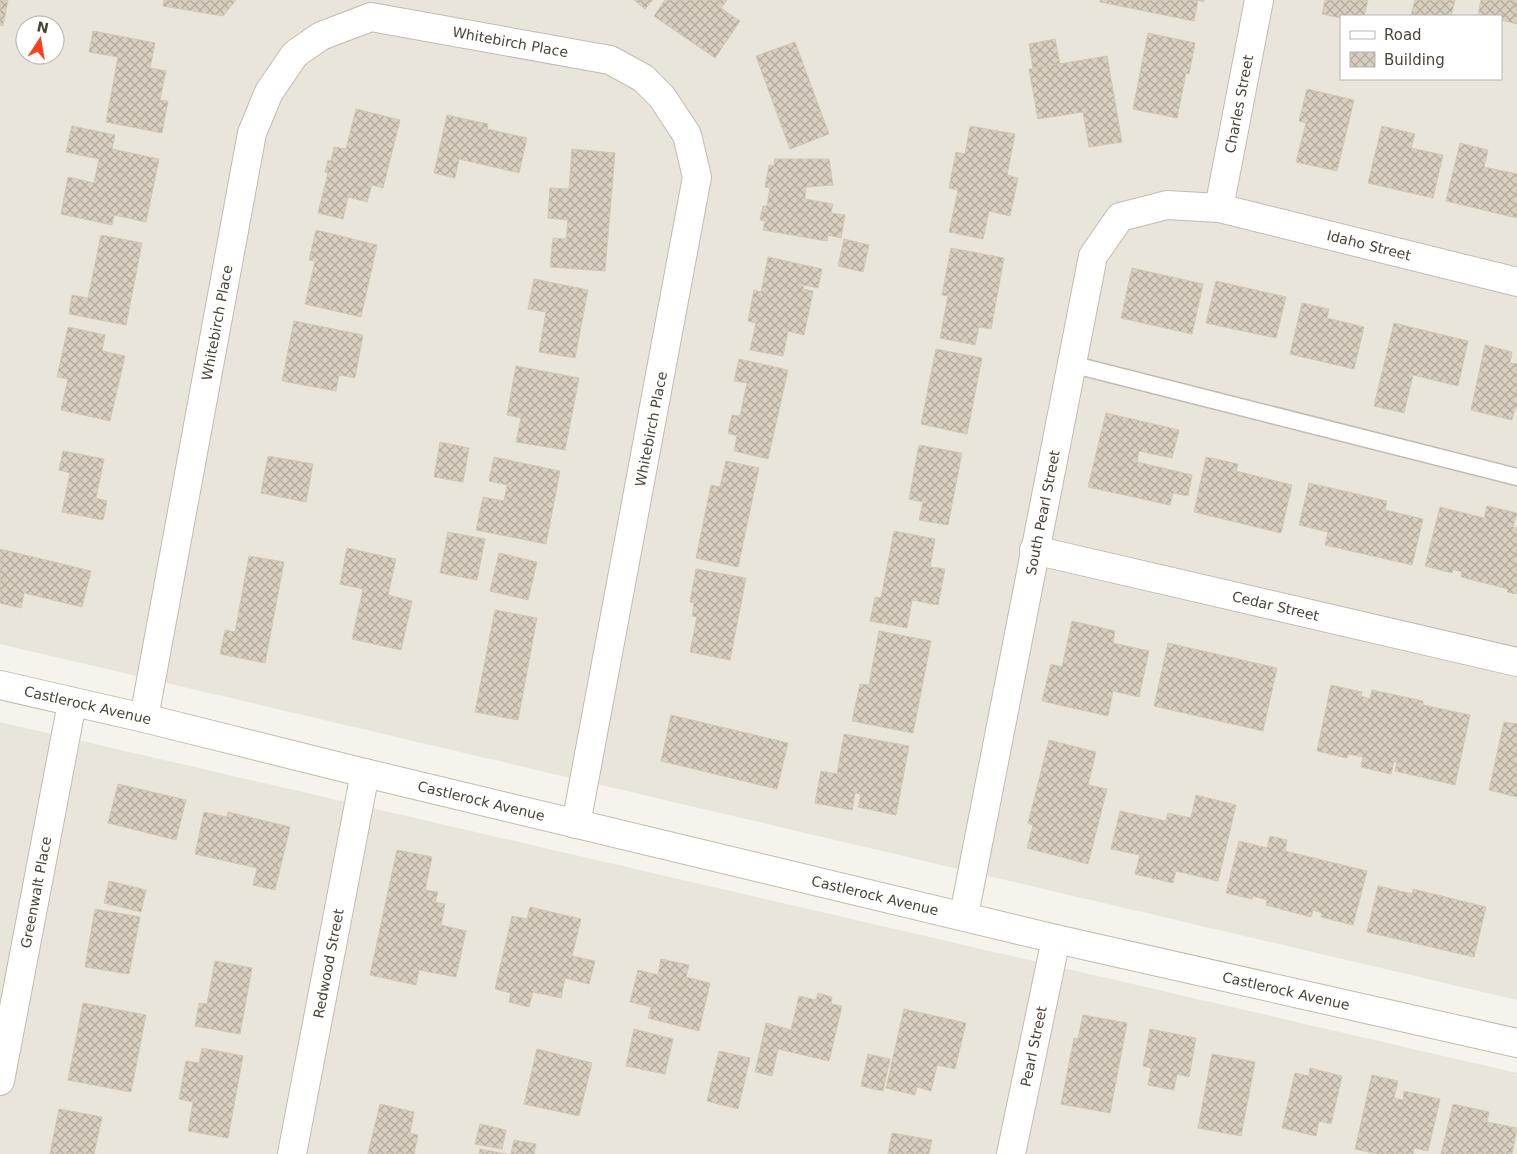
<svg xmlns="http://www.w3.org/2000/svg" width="1517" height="1154" viewBox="0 0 1517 1154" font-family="'DejaVu Sans',sans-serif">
	<defs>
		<pattern id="building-cross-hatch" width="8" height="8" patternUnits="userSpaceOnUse" patternTransform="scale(1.25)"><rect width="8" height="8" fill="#d8cfc1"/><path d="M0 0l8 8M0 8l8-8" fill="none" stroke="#b1aa9e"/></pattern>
	</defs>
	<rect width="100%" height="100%" fill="#f6f3ec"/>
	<g fill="#eae5da" fill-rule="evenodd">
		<path d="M0 0H1517V1000L0 644ZM1341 16H1501V79H1341ZM25 25H55V55H25Z"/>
		<polygon points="0,722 1517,1073 1517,1154 0,1154"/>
	</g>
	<g fill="url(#building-cross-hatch)" stroke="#d3c7b4">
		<polygon points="0,0 8,0 3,26 0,25"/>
		<polygon points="164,0 236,0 223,16 163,6"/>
		<polygon points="634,0 653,0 645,9"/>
		<polygon points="665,0 727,0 721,8 740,21 715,58 654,16"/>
		<polygon points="1100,0 1204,0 1204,2 1198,0 1194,21 1100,2"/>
		<polygon points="1325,0 1368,0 1364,16 1341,16 1341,18 1322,14"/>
		<polygon points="1415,0 1455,0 1451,16 1411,15"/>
		<polygon points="1481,0 1517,0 1517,24 1501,20 1501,16 1478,16"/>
		<polygon points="93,31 155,43 150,68 166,71 160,100 168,101 162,133 106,122 118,57 89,52"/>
		<polygon points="1148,33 1195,43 1189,74 1186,73 1177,118 1133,109"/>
		<polygon points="1055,39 1060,64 1033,69 1029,44"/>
		<polygon points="795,42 829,134 790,149 756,56"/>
		<polygon points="1107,56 1122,142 1089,147 1083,112 1038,119 1029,69"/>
		<polygon points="1307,89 1354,100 1337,171 1296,162 1306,123 1299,121"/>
		<polygon points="356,109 400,120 383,188 372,185 367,202 348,197 343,219 318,213 328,173 325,172 328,160 331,161 334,147 346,149"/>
		<polygon points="447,115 488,124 487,129 527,138 519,173 459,159 455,178 434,173"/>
		<polygon points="72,126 115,135 112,149 159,159 146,222 114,215 112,225 61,214 68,177 94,183 99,159 66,152"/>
		<polygon points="970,126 1015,134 1007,175 1018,178 1010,216 989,211 983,239 949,232 958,190 949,188 956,152 965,154"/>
		<polygon points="1382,126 1415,134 1411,148 1443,155 1433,198 1368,183"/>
		<polygon points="1460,143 1488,150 1484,167 1517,174 1517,218 1446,201"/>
		<polygon points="572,149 615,153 605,271 550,267 553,238 566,239 568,220 548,218 550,188 569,189"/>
		<polygon points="775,159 829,159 833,185 806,187 805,199 833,204 831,213 845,215 841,238 828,235 827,241 763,230 765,221 760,220 763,206 767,206 770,188 765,187 769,165 774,166"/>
		<polygon points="316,230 377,245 361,317 305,304 315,261 309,260"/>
		<polygon points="101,235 142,243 126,325 69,314 72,295 88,298"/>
		<polygon points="844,239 869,245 863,272 838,266"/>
		<polygon points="951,248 1004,258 991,329 979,327 975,345 940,338 948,296 942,295"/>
		<polygon points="768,257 822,269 818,288 804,285 803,289 813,291 804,335 788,331 783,356 750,350 756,323 748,321 754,290 761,292"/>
		<polygon points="1132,268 1203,284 1192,334 1121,318"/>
		<polygon points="534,279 588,290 575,358 539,352 546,312 528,309"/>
		<polygon points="1216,281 1286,297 1276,338 1206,323"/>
		<polygon points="1302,303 1329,309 1327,318 1364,327 1354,369 1290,354"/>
		<polygon points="294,321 363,335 355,378 339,375 336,391 282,381"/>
		<polygon points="1394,323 1468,341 1458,386 1413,375 1404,413 1374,406"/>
		<polygon points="68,327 105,335 102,351 125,356 110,421 61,410 68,379 57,377"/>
		<polygon points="1485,345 1512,352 1510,363 1517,364 1517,408 1515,408 1512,420 1471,410"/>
		<polygon points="936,349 982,358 967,434 921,424"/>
		<polygon points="739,359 788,370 768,459 734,451 737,436 728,433 732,415 740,416 747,383 734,381"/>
		<polygon points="516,366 579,378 565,450 516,442 521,418 507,415"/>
		<polygon points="1106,413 1179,430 1172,458 1139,451 1137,462 1192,475 1188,496 1173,493 1170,505 1088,487"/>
		<polygon points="440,442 469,448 463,482 434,477"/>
		<polygon points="919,445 962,453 948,525 919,520 923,502 909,499"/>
		<polygon points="63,451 104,459 96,498 107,501 103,520 62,512 70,473 59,470"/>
		<polygon points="268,456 313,464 306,502 261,493"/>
		<polygon points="494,457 560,471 546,544 476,530 483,497 504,501 507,485 489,481"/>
		<polygon points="1206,457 1238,464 1236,471 1292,485 1281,533 1194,512"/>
		<polygon points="726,461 759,468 738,567 696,558 711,485 720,487"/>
		<polygon points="1309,483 1387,501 1385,510 1423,519 1412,565 1325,545 1328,532 1299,525"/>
		<polygon points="1487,506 1517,513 1513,527 1517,528 1517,594 1507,592 1508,589 1461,577 1462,572 1453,569 1452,573 1425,566 1440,507 1484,518"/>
		<polygon points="894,531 935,539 930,567 945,569 938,605 912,600 907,628 870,621 875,597 881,598"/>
		<polygon points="448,532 485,539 477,580 440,573"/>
		<polygon points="347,548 396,559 388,595 412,601 401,650 352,639 363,589 340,584"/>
		<polygon points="0,549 91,571 82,607 24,593 21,608 0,603"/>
		<polygon points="499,553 537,562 528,600 490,591"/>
		<polygon points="249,556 284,562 265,663 220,654 225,630 235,632"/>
		<polygon points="696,569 746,578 730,660 690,652 697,617 692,616 694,603 690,602"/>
		<polygon points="495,610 537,618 518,720 475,712"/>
		<polygon points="1072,621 1115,631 1113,643 1149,651 1139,697 1113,691 1108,716 1042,701 1051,664 1062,667"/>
		<polygon points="879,631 931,641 913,733 852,721 860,684 869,685"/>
		<polygon points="1168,643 1277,668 1263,731 1154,706"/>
		<polygon points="1331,685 1362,692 1361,696 1370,699 1372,690 1423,701 1423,705 1470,715 1455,785 1395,771 1397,762 1394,761 1391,774 1361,767 1363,757 1348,754 1347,758 1317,751"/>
		<polygon points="671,715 788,743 777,789 661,761"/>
		<polygon points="1504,722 1517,724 1517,797 1489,790"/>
		<polygon points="844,734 909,746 896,815 858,807 861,794 855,793 852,810 815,803 821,771 837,774"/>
		<polygon points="1049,740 1096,752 1088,785 1107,789 1088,864 1027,848 1033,825 1028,823"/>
		<polygon points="118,784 186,800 176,840 108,823"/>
		<polygon points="1196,795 1236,805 1218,881 1176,871 1173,883 1135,874 1140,855 1111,849 1120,811 1166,821 1168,813 1191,818"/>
		<polygon points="204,812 227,817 228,812 290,827 275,890 253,885 257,868 195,854"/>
		<polygon points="1270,836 1287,840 1285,851 1367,871 1353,925 1321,917 1322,913 1313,910 1311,917 1266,905 1267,900 1253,896 1252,899 1226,893 1239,841 1267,848"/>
		<polygon points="397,850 432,857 425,890 438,892 435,902 445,904 441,925 466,931 456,977 419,970 416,985 370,975"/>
		<polygon points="109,881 146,890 141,912 104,903"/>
		<polygon points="1378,886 1412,894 1413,889 1486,907 1474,957 1367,932"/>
		<polygon points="530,907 581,919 572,956 595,961 589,984 565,978 561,998 533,992 529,1007 509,1002 511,993 495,989 512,916 527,919"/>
		<polygon points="95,909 140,917 129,974 85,967"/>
		<polygon points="661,959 689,965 686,977 710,983 699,1031 648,1018 651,1007 630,1002 638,970 658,975"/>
		<polygon points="215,961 252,968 240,1034 195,1026 199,1003 207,1004"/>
		<polygon points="818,993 832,997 831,1004 842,1006 829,1061 778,1049 772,1076 755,1072 766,1023 791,1030 799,996 816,1000"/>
		<polygon points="83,1003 146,1015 131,1092 68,1080"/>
		<polygon points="904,1009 966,1023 955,1069 937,1065 931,1091 917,1087 915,1095 886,1088"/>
		<polygon points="1083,1015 1127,1023 1110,1113 1061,1104 1074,1038 1078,1039"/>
		<polygon points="634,1029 673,1039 665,1074 626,1066"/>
		<polygon points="1150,1029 1196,1038 1189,1077 1177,1074 1174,1090 1148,1085 1151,1068 1143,1066"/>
		<polygon points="202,1048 243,1056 228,1138 188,1131 193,1102 179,1099 186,1061 199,1063"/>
		<polygon points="537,1049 592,1063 579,1116 524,1104"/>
		<polygon points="719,1051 750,1058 738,1109 707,1101"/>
		<polygon points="868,1054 890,1059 883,1091 861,1086"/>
		<polygon points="1212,1054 1255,1062 1241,1136 1198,1128"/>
		<polygon points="1310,1068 1342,1076 1331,1124 1319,1121 1316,1136 1282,1128 1295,1073 1309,1076"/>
		<polygon points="1372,1075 1398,1081 1394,1098 1403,1100 1404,1091 1440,1099 1428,1151 1414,1148 1413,1154 1377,1154 1355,1149"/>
		<polygon points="380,1104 414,1112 410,1133 418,1135 414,1154 368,1154"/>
		<polygon points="1453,1104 1489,1112 1487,1122 1517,1128 1512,1154 1441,1154"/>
		<polygon points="59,1109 102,1117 94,1154 50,1154"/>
		<polygon points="480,1124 506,1130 502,1149 475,1144"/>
		<polygon points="892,1133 932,1140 929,1154 888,1154"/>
		<polygon points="514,1140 536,1144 534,1154 511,1154"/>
		<polygon points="480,1149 507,1154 479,1154"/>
	</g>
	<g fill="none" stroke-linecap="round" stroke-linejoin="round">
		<defs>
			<polyline id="service" points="1071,364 1517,477"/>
			<g id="minor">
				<path id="s1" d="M1219 208 1259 0"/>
				<path id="s2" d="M1034 550 1517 662"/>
				<path id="s3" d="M144 718 252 133 269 92 295 54 321 36 371 17 610 60 643 78 662 97 687 135 697 177 576 824"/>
				<path id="s4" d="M964 915 1093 256 1120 217 1167 205 1219 208 1517 282"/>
				<path id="s5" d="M0 1081 72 703"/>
				<path id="s6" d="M292 1154 365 773"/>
				<path id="s7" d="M1011 1154 1056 939"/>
			</g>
			<g id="tertiary">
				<path id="s8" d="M0 685 144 718 365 773 1056 939 1517 1043"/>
			</g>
		</defs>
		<use href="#service" stroke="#c2bbae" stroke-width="19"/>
		<use href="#minor" stroke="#c2bbae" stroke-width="30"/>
		<use href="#tertiary" stroke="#c2bbae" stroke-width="30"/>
		<use href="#service" stroke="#fff" stroke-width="16"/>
		<use href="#minor" stroke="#fff" stroke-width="28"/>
		<use href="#tertiary" stroke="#fff" stroke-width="28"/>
	</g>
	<g text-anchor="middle" stroke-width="4" stroke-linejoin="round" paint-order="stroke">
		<g font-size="14" fill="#4b4439" stroke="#fff">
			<text dy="5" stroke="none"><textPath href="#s3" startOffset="912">Whitebirch Place</textPath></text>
			<text dy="5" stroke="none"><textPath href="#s1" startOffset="106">Charles Street</textPath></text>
			<text dy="5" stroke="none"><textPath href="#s4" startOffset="974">Idaho Street</textPath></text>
			<text dy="5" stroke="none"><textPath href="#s3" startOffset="402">Whitebirch Place</textPath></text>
			<text transform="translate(651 429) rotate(-79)" y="5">Whitebirch Place</text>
			<text dy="5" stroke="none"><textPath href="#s4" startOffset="410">South Pearl Street</textPath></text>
			<text dy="5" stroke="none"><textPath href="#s2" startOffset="248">Cedar Street</textPath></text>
			<text dy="5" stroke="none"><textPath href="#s8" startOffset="90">Castlerock Avenue</textPath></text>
			<text dy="5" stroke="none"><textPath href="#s8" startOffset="495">Castlerock Avenue</textPath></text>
			<text dy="5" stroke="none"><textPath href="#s5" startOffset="192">Greenwalt Place</textPath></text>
			<text dy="5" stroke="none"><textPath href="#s8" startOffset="900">Castlerock Avenue</textPath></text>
			<text dy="5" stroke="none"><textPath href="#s6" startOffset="194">Redwood Street</textPath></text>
			<text dy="5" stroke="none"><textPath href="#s8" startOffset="1322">Castlerock Avenue</textPath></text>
			<text dy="5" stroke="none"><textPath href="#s7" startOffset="110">Pearl Street</textPath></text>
		</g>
	</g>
	<rect x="1340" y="15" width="162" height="65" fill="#ffffff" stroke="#b7b4b0"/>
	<rect x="1350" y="31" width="25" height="8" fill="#ffffff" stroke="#b7b4b0"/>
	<text x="1384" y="40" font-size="15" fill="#4b4439">Road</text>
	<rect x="1350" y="52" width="25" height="15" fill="url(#building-cross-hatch)" stroke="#b7b4b0"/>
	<text x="1384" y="65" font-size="15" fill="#4b4439">Building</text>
	<g transform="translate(40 40) rotate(12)"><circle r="24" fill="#ffffff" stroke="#b7b4b0"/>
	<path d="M0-4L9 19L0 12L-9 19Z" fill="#fc3f1d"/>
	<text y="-8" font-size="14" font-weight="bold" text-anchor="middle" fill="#4b4439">N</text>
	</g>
</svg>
